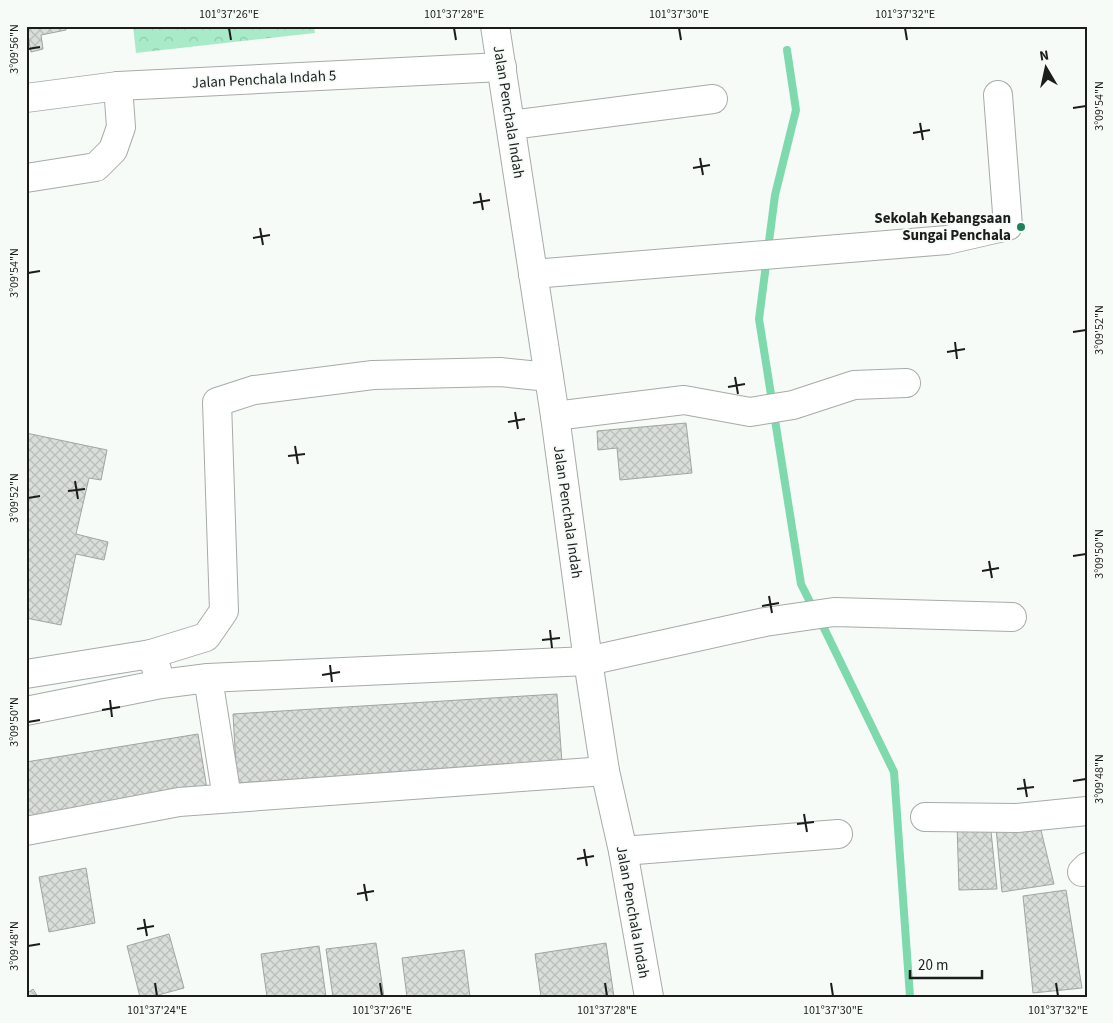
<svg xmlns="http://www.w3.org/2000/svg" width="1113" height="1023" viewBox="0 0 1113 1023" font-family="'Source Sans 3',sans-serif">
	<defs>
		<pattern id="forest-crowns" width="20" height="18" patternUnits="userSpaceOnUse" patternTransform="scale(1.25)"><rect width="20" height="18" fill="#a9ebc9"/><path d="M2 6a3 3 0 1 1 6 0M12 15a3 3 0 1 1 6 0" fill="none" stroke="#91c9ac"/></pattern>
		<pattern id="building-cross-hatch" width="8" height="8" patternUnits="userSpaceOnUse" patternTransform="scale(1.25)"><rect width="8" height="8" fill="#d9dedb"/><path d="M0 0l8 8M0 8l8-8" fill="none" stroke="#babebb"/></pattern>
	</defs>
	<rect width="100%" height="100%" fill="#f6fbf8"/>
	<polygon fill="url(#forest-crowns)" points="133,26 314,26 315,33 136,53"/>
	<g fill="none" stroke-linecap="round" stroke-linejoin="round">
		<g stroke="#7ed9ad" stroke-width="8">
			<polyline points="787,50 796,110 775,195 759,319 801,584 814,610"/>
			<polyline points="820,620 894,772 910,997"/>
		</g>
	</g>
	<g fill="url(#building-cross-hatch)" stroke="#a0a5a2">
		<polygon points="26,26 65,26 66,30 41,35 43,49 31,52 28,36 26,37"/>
		<polygon points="686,423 692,473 620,480 617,448 598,450 597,431"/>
		<polygon points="26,433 107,450 101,480 89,478 76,534 108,542 104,560 76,554 61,625 26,618"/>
		<polygon points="557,694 562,763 237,783 233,714"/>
		<polygon points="198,734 207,789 26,818 26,762"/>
		<polygon points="990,822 997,889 959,890 957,823"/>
		<polygon points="1039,822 1054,884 1002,892 996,828"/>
		<polygon points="86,868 95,923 49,932 39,877"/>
		<polygon points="1066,890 1082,988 1033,993 1023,896"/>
		<polygon points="169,934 184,988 151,997 140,997 127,946"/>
		<polygon points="376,943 384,997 333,997 326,949"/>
		<polygon points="606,943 614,997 541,997 535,954"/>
		<polygon points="319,946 326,997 267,997 261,954"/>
		<polygon points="464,950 470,997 407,997 402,958"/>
		<polygon points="33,989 38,997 26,997 26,994"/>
	</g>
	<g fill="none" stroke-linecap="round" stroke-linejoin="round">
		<defs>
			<g id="minor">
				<polyline points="495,26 555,416 588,661 605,771 623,851 649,997"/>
				<polyline points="26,98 118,86 502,67"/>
				<polyline points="511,125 713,99"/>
				<polyline points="26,178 96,167 113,150 121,127 118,86"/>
				<polyline points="533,274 947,240 1008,226 998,95"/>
				<polyline points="555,416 684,400 750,412 793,405 854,385 906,383"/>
				<polyline points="151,654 206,637 224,611 217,402 254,390 373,375 500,372 549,377"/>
				<polyline points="26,674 151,654 157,670"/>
				<polyline points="208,678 227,798"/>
				<polyline points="26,711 161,684 208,678 588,661 765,622 834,612 1012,617"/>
				<polyline points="925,817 1017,818 1087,811"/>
				<polyline points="26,831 179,802 605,771"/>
				<polyline points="623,851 838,834"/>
				<polyline points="1082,872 1087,867"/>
			</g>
		</defs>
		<use href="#minor" stroke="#a6aba8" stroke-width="30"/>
		<use href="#minor" stroke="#fff" stroke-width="28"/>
	</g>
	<path fill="none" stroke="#1b1d1c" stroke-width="2" d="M229 28 231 40M454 28 456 40M679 28 681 40M905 28 907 40M28 49 40 47M1073 108 1086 106M920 123 923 140M913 133 930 130M700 158 703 175M693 168 710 165M480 193 483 210M473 203 490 200M260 228 263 245M253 238 270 235M28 273 40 271M1073 332 1086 330M955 342 957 359M947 352 965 349M735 377 738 394M728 387 745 384M515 412 518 429M508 422 525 419M295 446 298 464M288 456 305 454M75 481 78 499M68 491 85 489M28 498 40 496M1073 556 1086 554M989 561 992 578M982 571 999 568M769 596 772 613M762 606 779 603M550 630 552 648M542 640 560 638M330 665 332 682M322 675 340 672M110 700 112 717M102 710 120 707M28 722 40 720M1024 779 1027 797M1073 781 1086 779M1017 789 1034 787M804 814 807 832M797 824 814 822M584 849 587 866M577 859 594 856M364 884 367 901M357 894 374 891M144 919 147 936M137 929 154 926M28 946 40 944M155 983 157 996M380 983 382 996M605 983 607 996M831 983 833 996M1056 983 1058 996"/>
	<circle fill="#1e815a" stroke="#f6fbf8" stroke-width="2" cx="1021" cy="227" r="5"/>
	<g text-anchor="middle" stroke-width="4" stroke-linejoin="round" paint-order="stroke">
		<g font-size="15" fill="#1b1d1c" stroke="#f6fbf8">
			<text transform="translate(264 79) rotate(-3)" y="5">Jalan Penchala Indah 5</text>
			<text transform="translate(509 112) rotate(81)" y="5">Jalan Penchala Indah</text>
			<text transform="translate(568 512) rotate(82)" y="5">Jalan Penchala Indah</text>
			<text transform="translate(633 912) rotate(80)" y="5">Jalan Penchala Indah</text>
		</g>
		<g font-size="15" font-weight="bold" fill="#1b1d1c" stroke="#f6fbf8" text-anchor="end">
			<text x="1011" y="223">Sekolah Kebangsaan<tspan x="1011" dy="17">Sungai Penchala</tspan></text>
		</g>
	</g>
	<rect width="1113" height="1023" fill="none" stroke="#f6fbf8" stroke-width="55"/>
	<g transform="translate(1046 68) rotate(351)" stroke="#f6fbf8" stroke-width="4" paint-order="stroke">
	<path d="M0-4L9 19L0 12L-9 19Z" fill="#1b1d1c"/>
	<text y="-8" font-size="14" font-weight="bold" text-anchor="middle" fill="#1b1d1c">N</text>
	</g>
	<path d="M910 970v8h72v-8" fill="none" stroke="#1b1d1c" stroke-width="2.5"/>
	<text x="918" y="970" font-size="15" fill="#1b1d1c" stroke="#f6fbf8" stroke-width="4" paint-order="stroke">20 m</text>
	<rect x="28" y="28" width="1058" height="968" fill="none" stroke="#1b1d1c" stroke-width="2"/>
	<g font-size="12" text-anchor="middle" fill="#1b1d1c">
		<text x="229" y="18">101°37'26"E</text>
		<text x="454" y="18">101°37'28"E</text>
		<text x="679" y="18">101°37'30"E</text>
		<text x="905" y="18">101°37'32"E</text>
		<text transform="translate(14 49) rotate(-90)" y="4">3°09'56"N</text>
		<text transform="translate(1099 106) rotate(-90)" y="4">3°09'54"N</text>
		<text transform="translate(14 273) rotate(-90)" y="4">3°09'54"N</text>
		<text transform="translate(1099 330) rotate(-90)" y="4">3°09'52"N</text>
		<text transform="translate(14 498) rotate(-90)" y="4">3°09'52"N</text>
		<text transform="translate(1099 554) rotate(-90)" y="4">3°09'50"N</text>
		<text transform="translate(14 722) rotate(-90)" y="4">3°09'50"N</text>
		<text transform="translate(1099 779) rotate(-90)" y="4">3°09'48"N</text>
		<text transform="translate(14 946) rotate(-90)" y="4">3°09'48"N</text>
		<text x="157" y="1014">101°37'24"E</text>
		<text x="382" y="1014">101°37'26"E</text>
		<text x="607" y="1014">101°37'28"E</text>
		<text x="833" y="1014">101°37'30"E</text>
		<text x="1058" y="1014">101°37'32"E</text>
	</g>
</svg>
